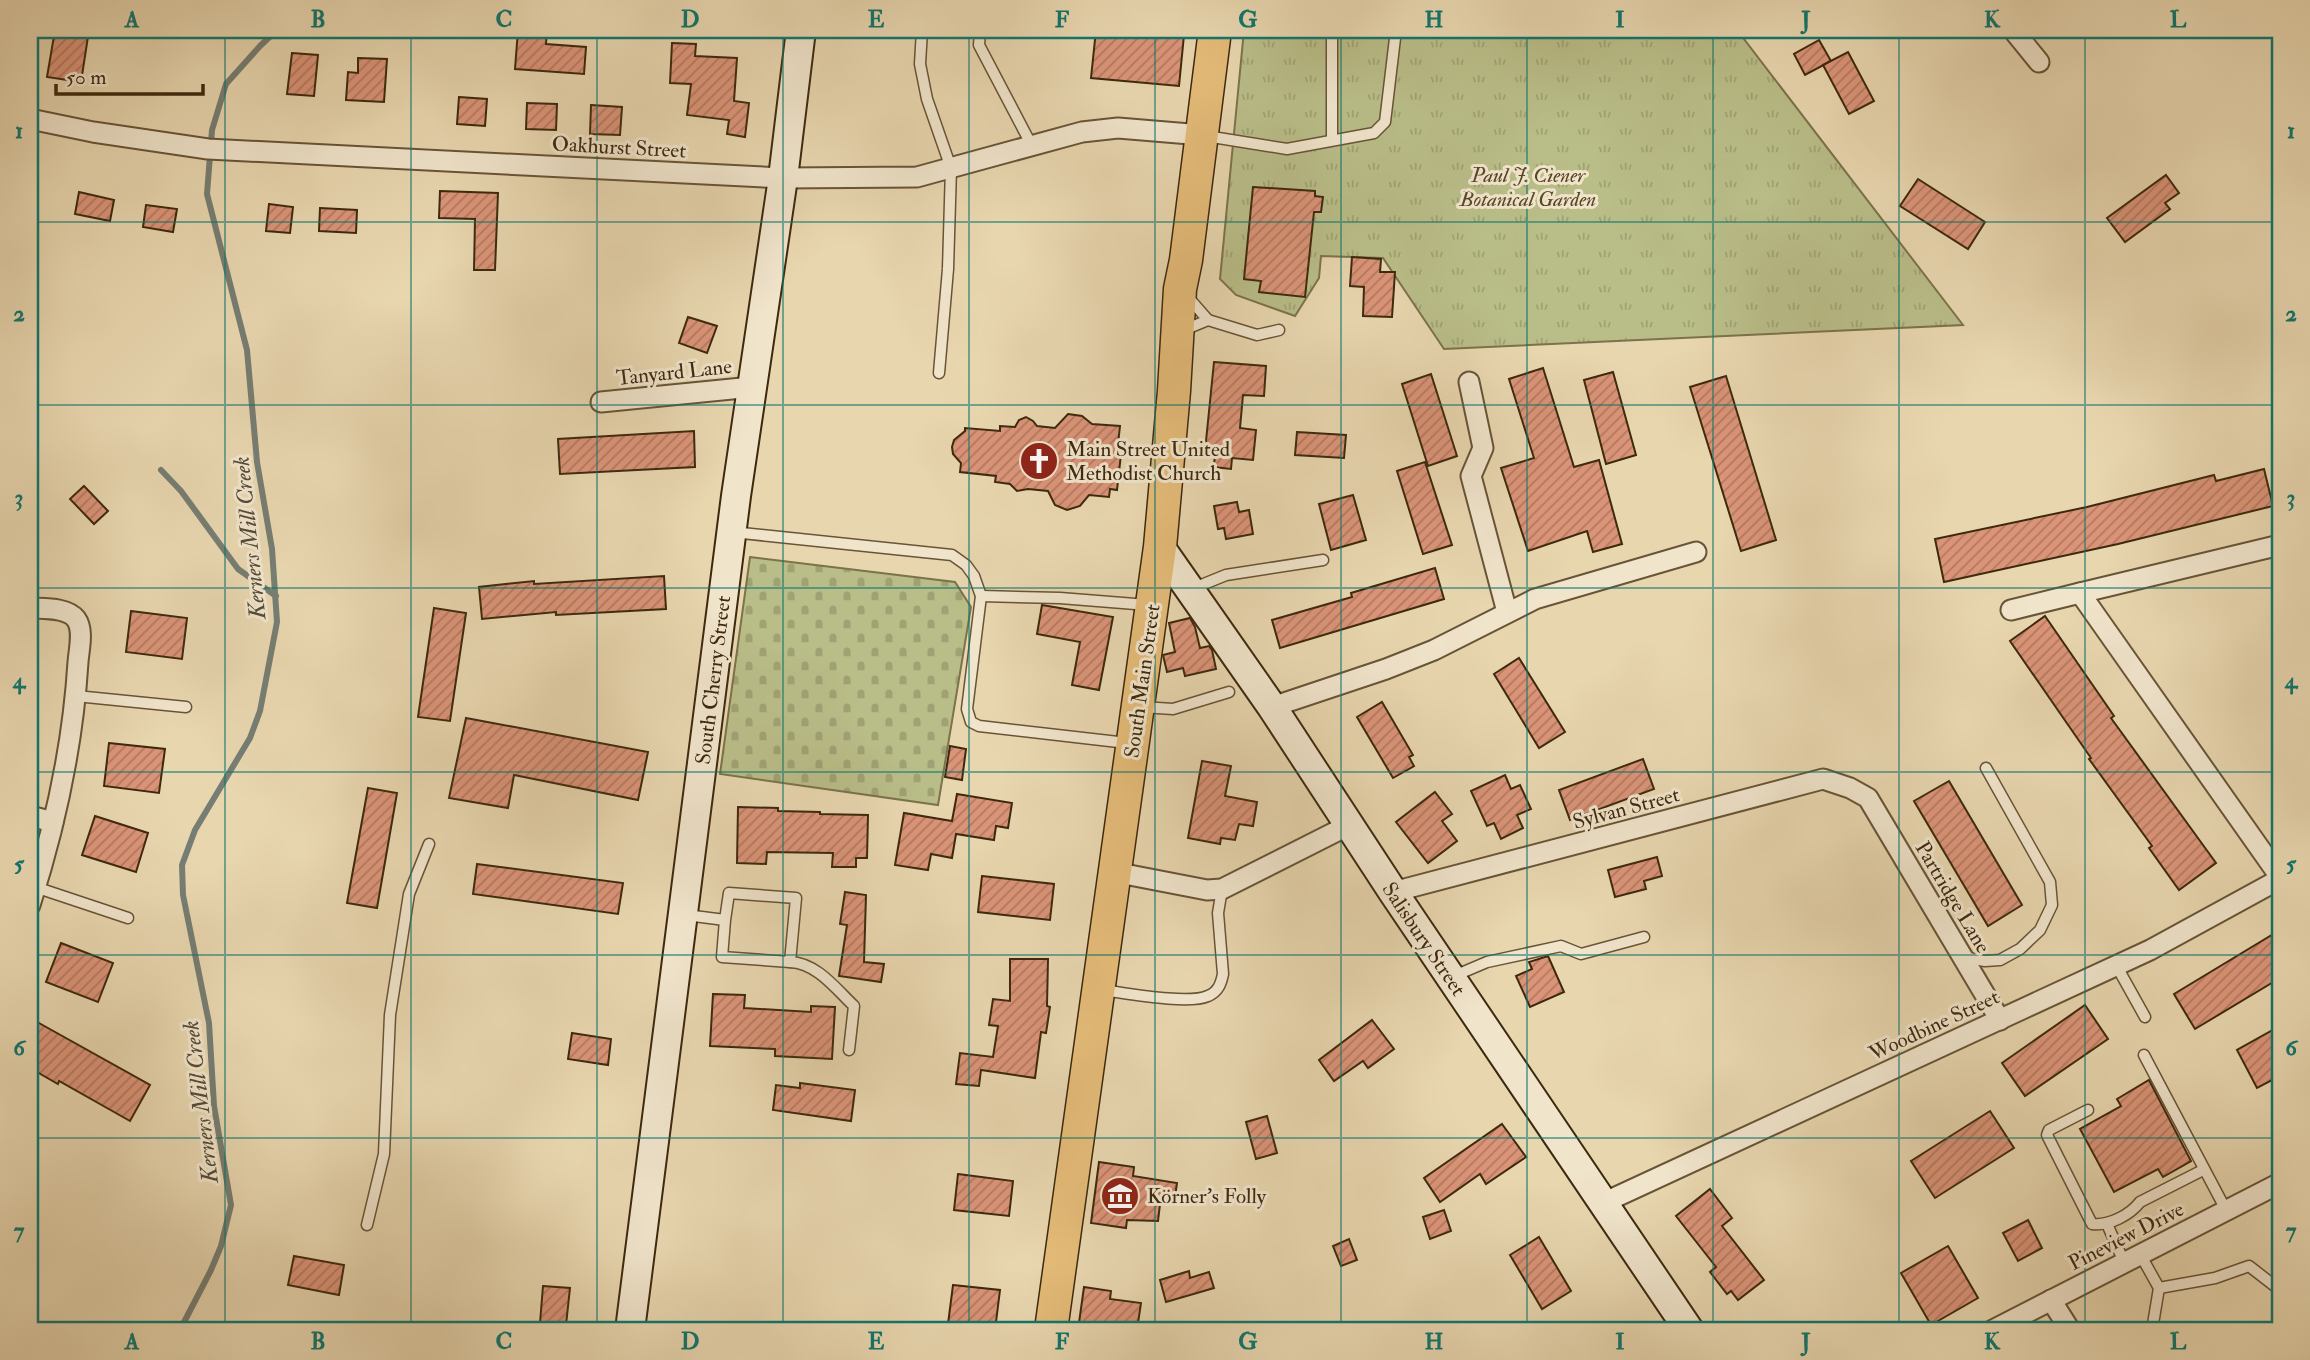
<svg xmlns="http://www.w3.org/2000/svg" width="2310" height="1360" viewBox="0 0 2310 1360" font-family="'IM FELL Double Pica',serif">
	<defs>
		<pattern id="grass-tufts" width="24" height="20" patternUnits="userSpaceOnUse" patternTransform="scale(1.75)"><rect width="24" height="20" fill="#b9bd88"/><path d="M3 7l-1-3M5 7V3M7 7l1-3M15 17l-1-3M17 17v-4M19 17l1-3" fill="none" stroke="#a0a274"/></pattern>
		<pattern id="cemetery-stones" width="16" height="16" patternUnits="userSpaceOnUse" patternTransform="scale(1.75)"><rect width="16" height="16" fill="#b9bd88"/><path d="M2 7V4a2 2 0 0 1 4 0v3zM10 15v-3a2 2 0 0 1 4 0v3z" fill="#a0a274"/></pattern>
		<pattern id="building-hatch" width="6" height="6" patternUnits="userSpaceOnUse" patternTransform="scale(1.75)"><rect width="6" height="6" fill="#db9478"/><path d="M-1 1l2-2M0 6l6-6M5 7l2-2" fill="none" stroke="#b37961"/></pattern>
	</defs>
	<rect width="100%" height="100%" fill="#e8d6af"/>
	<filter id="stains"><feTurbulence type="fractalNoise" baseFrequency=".00286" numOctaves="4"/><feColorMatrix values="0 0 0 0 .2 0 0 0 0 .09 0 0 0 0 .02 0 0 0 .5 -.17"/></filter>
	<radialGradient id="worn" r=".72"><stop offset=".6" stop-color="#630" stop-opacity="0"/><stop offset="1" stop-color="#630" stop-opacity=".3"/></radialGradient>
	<polygon fill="url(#grass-tufts)" stroke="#7b734b" stroke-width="2" points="1244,30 1737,30 1963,325 1444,349 1383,258 1321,256 1319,278 1295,316 1236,295 1220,279"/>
	<polygon fill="url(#cemetery-stones)" stroke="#7b734b" stroke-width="2" points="750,557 955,582 971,607 938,805 720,774"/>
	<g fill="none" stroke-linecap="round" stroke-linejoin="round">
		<g stroke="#767e73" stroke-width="6">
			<polyline points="161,470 181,491 238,569 276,596"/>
			<polyline points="180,1330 211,1270 221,1246 231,1205 214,1106 209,1023 183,895 182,865 195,830 250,738 260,711 277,622 272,549 257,462 247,350 207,194 212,130 226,84 260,46 277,30"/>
		</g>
	</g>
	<g fill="url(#building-hatch)" stroke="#3d290e" stroke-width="2">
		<polygon points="55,30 89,30 81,82 47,77"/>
		<polygon points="518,30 547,30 546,44 586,47 584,74 515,69"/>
		<polygon points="1096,30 1131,30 1184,35 1179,86 1091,78"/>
		<polygon points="1819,40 1831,61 1805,75 1794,54"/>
		<polygon points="672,43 696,44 695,56 737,58 734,101 749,103 745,137 727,134 729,120 687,115 691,84 670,83"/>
		<polygon points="1848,52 1874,101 1849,114 1823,65"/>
		<polygon points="292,53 318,55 314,96 287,94"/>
		<polygon points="358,58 387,59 384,102 346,100 348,72 358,73"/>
		<polygon points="459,97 487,99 485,126 457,124"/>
		<polygon points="527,103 557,104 556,130 526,129"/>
		<polygon points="591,105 622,107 620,135 590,134"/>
		<polygon points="2166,175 2179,193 2165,203 2170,209 2125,242 2107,218"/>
		<polygon points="1918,179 1985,222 1968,249 1900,206"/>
		<polygon points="1253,187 1315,191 1315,196 1323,197 1321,212 1314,212 1305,297 1259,292 1261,281 1244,279"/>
		<polygon points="440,191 498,193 495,270 474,270 475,219 439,218"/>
		<polygon points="79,192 114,200 110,221 75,214"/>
		<polygon points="269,204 293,207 290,233 266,231"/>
		<polygon points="146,205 177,209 173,232 143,227"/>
		<polygon points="320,208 357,210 356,233 319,231"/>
		<polygon points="1352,257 1381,259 1380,272 1395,272 1392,317 1363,316 1364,287 1350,286"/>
		<polygon points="688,317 717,326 707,353 679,343"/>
		<polygon points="1214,362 1266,366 1264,396 1243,395 1240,428 1256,430 1253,460 1232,458 1231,469 1214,467 1215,452 1205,451"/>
		<polygon points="1543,368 1574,467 1599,460 1622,544 1593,552 1587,531 1528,551 1501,468 1534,458 1509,379"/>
		<polygon points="1613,372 1636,455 1606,464 1584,380"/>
		<polygon points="1431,374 1457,456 1428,466 1402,384"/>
		<polygon points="1726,376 1776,540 1741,551 1690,387"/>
		<polygon points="1068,414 1082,416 1092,424 1120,426 1118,444 1122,445 1117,490 1110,489 1109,497 1089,495 1080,506 1067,510 1055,505 1048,491 1028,489 1017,491 1010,484 995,482 996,476 960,472 961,463 953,454 952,447 954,440 965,431 965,428 1000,431 1000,426 1015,427 1019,420 1026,417 1033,421 1037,426 1055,428"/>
		<polygon points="694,431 695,467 560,474 558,439"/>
		<polygon points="1297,432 1346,435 1344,458 1295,455"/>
		<polygon points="1425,462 1452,545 1423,554 1397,471"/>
		<polygon points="2264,469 2273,506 2118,544 1944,582 1935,539 2087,507 2214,475 2216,481"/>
		<polygon points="84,486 108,511 94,524 70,499"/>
		<polygon points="1353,495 1366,540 1331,550 1319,504"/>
		<polygon points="1237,502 1239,512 1249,510 1253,534 1226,539 1224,528 1218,529 1214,506"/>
		<polygon points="1435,568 1444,599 1280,648 1272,620 1352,597 1351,593"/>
		<polygon points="664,576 666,609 556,615 556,612 482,619 479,587 534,581 534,584"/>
		<polygon points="1042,605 1113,617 1099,690 1072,685 1080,642 1037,634"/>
		<polygon points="434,608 466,613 450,721 418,717"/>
		<polygon points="131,611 187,618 182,659 126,652"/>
		<polygon points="2045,616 2114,716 2111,718 2216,863 2179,890 2149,848 2152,846 2089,759 2091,758 2010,641"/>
		<polygon points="1190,618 1195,627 1200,648 1209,646 1212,650 1216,669 1185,676 1183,668 1167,672 1163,655 1175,652 1169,623"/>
		<polygon points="1519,658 1565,732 1539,748 1494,674"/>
		<polygon points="1382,702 1413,755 1409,757 1414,766 1393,778 1357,717"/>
		<polygon points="466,718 648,752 638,800 514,775 508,808 449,798"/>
		<polygon points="109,743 165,749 159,793 104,786"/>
		<polygon points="950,746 966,749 962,780 945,777"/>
		<polygon points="1643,759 1654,789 1570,820 1559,790"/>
		<polygon points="1202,761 1231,766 1225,796 1257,802 1253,826 1239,824 1235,840 1221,838 1220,844 1188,838"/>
		<polygon points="1505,775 1511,789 1520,785 1531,809 1517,815 1523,828 1501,839 1494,823 1487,826 1471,791"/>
		<polygon points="1949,781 2022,905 1988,926 1914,801"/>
		<polygon points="368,788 397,793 377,908 347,903"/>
		<polygon points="1435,792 1452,814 1442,821 1457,841 1428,863 1396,822"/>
		<polygon points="957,794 1012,803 1008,828 996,826 994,840 956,834 952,858 931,854 928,870 895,865 904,813 952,821"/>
		<polygon points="738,807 778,808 778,811 820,812 820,814 868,815 867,858 856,858 856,867 832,867 833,853 767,852 766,864 737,863"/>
		<polygon points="95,816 148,833 136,872 82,855"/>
		<polygon points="1657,857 1662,876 1644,881 1646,889 1615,897 1608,870"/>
		<polygon points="477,864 623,883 618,914 473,894"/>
		<polygon points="982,876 1054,884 1050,920 978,912"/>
		<polygon points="845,892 866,895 864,962 884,964 881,982 839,976 847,925 840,924"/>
		<polygon points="2280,930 2280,978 2195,1029 2174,994"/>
		<polygon points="61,943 113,963 98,1002 46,982"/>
		<polygon points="1548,956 1564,992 1530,1007 1516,976 1532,969 1529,962"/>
		<polygon points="1010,959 1048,959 1047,1006 1050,1007 1046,1033 1041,1032 1035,1078 981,1070 979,1086 956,1084 960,1053 993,1057 998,1026 989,1025 993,999 1010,1001"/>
		<polygon points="713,994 745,995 744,1008 811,1012 811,1006 835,1007 832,1059 775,1056 775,1049 710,1046"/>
		<polygon points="2085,1005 2108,1039 2025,1096 2002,1063"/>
		<polygon points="30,1018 150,1085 130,1121 59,1081 58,1084 30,1068"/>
		<polygon points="1372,1020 1394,1049 1368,1068 1363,1061 1334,1081 1319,1060"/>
		<polygon points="2280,1026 2280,1076 2257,1088 2237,1050"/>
		<polygon points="572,1033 611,1039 608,1065 568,1059"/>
		<polygon points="2149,1080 2191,1161 2163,1177 2158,1169 2114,1192 2080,1129 2121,1106 2117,1099"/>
		<polygon points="800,1083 855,1090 851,1121 773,1110 776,1085 800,1088"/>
		<polygon points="1990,1111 2014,1148 1935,1198 1911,1161"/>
		<polygon points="1267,1116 1277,1153 1256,1159 1246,1122"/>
		<polygon points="1502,1124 1526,1157 1486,1184 1480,1174 1440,1202 1424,1178"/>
		<polygon points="1099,1162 1134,1167 1133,1176 1177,1183 1175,1197 1161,1196 1158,1221 1127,1220 1126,1228 1091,1223"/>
		<polygon points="958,1174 1013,1181 1009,1216 954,1210"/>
		<polygon points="1710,1189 1732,1218 1722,1226 1764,1280 1738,1300 1731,1291 1727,1294 1710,1272 1716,1267 1676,1216"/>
		<polygon points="1444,1210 1451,1231 1430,1239 1423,1217"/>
		<polygon points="2028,1220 2042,1248 2018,1261 2003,1233"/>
		<polygon points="1539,1237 1571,1291 1542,1309 1510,1255"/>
		<polygon points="1349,1239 1357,1260 1341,1266 1333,1246"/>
		<polygon points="1948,1246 1978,1298 1931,1325 1901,1273"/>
		<polygon points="294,1256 344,1265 339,1295 288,1285"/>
		<polygon points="1189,1271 1190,1278 1209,1272 1214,1288 1166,1302 1160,1280"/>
		<polygon points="953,1285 1000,1290 995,1330 948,1324"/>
		<polygon points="543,1286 570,1288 566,1325 540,1323"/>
		<polygon points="1084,1287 1111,1291 1110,1299 1141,1303 1137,1330 1078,1330"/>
	</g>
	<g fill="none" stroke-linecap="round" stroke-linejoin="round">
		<defs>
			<g id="service">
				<polyline points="767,30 800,35"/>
				<polyline points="922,30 920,64 927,99 951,168 948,269 939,373"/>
				<polyline points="980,30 979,45 1032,146"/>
				<polyline points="1332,30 1332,140"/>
				<polyline points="1206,136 1287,149 1374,133 1385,122 1396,30"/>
				<polyline points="1208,320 1257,335 1279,330"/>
				<polyline points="1184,330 1208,320 1187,296"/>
				<polyline points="732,532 952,555 966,565 974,576 981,596 967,709 971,722 979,726 1127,743"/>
				<polyline points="1194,588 1226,575 1323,560"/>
				<polyline points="981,596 1060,598 1148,605"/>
				<polyline points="76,696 186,707"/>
				<polyline points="1142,707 1173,709 1229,692"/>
				<polyline points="35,887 128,918"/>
				<polyline points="686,915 725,920 729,893 796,898 790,962 722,957 725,920"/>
				<polyline points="1963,957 1985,961 2000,960 2020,949 2040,930 2052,905 2050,882 1986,768"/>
				<path d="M790 962C817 963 836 989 854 1006L849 1050"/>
				<polyline points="2116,965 2145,1017"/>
				<polyline points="1454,976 1487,962 1561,946 1581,954 1644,937"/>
				<path d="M1102 990C1126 993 1188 1005 1208 996 1218 992 1221 984 1223 974L1218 913 1222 889"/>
				<polyline points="2144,1055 2226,1210"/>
				<path d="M2088 1110 2049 1130 2047 1135 2092 1224C2109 1226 2130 1215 2140 1202L2203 1170"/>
				<polyline points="2107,1224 2124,1262"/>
				<polyline points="367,1225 384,1154 390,1015 409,894 429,844"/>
				<polyline points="2140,1254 2159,1288 2152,1330"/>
				<polyline points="2159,1288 2215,1278 2249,1266 2280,1290"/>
			</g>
			<g id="minor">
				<polyline points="2013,30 2039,62"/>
				<polyline points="30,119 93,132 208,149 783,178 917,177 1082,132 1118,128 1202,135"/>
				<polyline points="1469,382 1483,448 1471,476 1507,612"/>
				<polyline points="601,402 752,387"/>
				<polyline points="2280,545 2080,593 2280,877"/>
				<path d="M30 608C43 609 67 607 76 619 84 630 79 649 78 662 73 744 55 827 30 905"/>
				<polyline points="2011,610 2080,593"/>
				<polyline points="1272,707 1386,669 1434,650 1535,599 1696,552"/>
				<polyline points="30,816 53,822"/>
				<polyline points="1114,872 1207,890 1222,889 1349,825"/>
				<polyline points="1393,892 1823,779 1850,788 1868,798 2000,1020"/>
				<polyline points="1603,1203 2150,950 2280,879"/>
				<polyline points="2051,1300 2070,1330"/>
				<polyline points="1993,1330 2280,1183"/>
			</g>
			<g id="secondary">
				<polyline points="1160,547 1272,707 1393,892 1689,1330"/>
				<polyline points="630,1330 736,496 783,178 801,30"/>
			</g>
			<polyline id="primary" points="1051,1330 1160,547 1174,391 1180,289 1186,260 1215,30"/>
		</defs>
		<use href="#service" stroke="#685436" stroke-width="13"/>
		<use href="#minor" stroke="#685436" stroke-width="23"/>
		<use href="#secondary" stroke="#3d290e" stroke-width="32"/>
		<use href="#primary" stroke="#3d290e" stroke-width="35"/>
		<use href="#service" stroke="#f0e4cb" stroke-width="10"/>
		<use href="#minor" stroke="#f0e4cb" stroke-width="19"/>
		<use href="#secondary" stroke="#f0e4cb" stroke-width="28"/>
		<use href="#primary" stroke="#e4bb78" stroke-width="32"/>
	</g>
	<path fill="none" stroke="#0f766e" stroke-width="2" stroke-opacity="0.55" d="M225 30V1330M411 30V1330M597 30V1330M783 30V1330M969 30V1330M1155 30V1330M1341 30V1330M1527 30V1330M1713 30V1330M1899 30V1330M2085 30V1330M30 222H2280M30 405H2280M30 588H2280M30 772H2280M30 955H2280M30 1138H2280"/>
	<defs>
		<symbol id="church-disc" viewBox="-11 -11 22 22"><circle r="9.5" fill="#8f2418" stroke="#f0e4cb"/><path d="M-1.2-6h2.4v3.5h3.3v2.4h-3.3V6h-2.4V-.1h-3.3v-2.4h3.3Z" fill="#fff"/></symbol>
		<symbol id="museum-disc" viewBox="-11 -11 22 22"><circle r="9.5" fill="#8f2418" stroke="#f0e4cb"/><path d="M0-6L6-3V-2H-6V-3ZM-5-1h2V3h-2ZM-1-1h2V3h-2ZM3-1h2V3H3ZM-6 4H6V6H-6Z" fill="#fff"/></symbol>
	</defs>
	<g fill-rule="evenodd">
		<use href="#church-disc" x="1017" y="439" width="44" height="44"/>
		<use href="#museum-disc" x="1098" y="1174" width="44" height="44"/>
	</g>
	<g text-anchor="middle" stroke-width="6" stroke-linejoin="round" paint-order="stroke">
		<g font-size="21" fill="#3d290e" stroke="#f0e4cb">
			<text transform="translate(619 147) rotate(3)" y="7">Oakhurst Street</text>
			<text transform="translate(674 372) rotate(-6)" y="7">Tanyard Lane</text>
			<text transform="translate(713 680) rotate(-83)" y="7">South Cherry Street</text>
			<text transform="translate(1142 681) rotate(-82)" y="7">South Main Street</text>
			<text transform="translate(1626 808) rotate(-15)" y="7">Sylvan Street</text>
			<text transform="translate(1953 897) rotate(59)" y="7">Partridge Lane</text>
			<text transform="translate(1424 939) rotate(56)" y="7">Salisbury Street</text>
			<text transform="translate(1934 1025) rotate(-25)" y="7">Woodbine Street</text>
			<text transform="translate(2126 1236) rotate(-27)" y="7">Pineview Drive</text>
		</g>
		<g font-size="21" font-style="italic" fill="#564726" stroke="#f0e4cb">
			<text x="1528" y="182">Paul J. Ciener<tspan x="1528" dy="24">Botanical Garden</tspan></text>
		</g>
		<g font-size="21" fill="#3d290e" stroke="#f0e4cb" text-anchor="start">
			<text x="1066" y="456">Main Street United<tspan x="1066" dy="24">Methodist Church</tspan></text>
			<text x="1147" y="1203">Körner's Folly</text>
		</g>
		<g font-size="23" font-style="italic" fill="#554c38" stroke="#f0e4cb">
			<text transform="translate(249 538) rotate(-96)" y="8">Kerners Mill Creek</text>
			<text transform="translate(200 1102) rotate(-97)" y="8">Kerners Mill Creek</text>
		</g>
	</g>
	<rect width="2310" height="1360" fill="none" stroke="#e8d6af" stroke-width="77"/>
	<path d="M56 84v10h147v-10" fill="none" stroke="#3d290e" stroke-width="3.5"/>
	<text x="66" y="84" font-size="21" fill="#3d290e" stroke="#f0e4cb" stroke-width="5" paint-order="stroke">50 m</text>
	<rect x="38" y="38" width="2234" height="1284" fill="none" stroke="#0f766e" stroke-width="2.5"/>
	<g font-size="23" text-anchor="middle" font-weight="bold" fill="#0f766e">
		<text x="132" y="27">A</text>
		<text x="318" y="27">B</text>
		<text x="504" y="27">C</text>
		<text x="690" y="27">D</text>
		<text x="876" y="27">E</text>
		<text x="1062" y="27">F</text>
		<text x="1248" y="27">G</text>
		<text x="1434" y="27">H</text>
		<text x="1620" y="27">I</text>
		<text x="1806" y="27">J</text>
		<text x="1992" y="27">K</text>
		<text x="2178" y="27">L</text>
		<text x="19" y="138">1</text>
		<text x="2291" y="138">1</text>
		<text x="19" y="321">2</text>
		<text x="2291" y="321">2</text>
		<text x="19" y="505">3</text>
		<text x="2291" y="505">3</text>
		<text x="19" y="688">4</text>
		<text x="2291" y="688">4</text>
		<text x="19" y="871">5</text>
		<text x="2291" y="871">5</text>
		<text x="19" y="1055">6</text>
		<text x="2291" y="1055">6</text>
		<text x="19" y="1238">7</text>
		<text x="2291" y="1238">7</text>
		<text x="132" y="1349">A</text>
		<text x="318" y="1349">B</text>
		<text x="504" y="1349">C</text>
		<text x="690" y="1349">D</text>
		<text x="876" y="1349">E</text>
		<text x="1062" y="1349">F</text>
		<text x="1248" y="1349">G</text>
		<text x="1434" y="1349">H</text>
		<text x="1620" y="1349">I</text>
		<text x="1806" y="1349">J</text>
		<text x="1992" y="1349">K</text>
		<text x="2178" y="1349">L</text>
	</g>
	<rect width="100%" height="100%" filter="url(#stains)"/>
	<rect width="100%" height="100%" fill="url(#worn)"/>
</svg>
